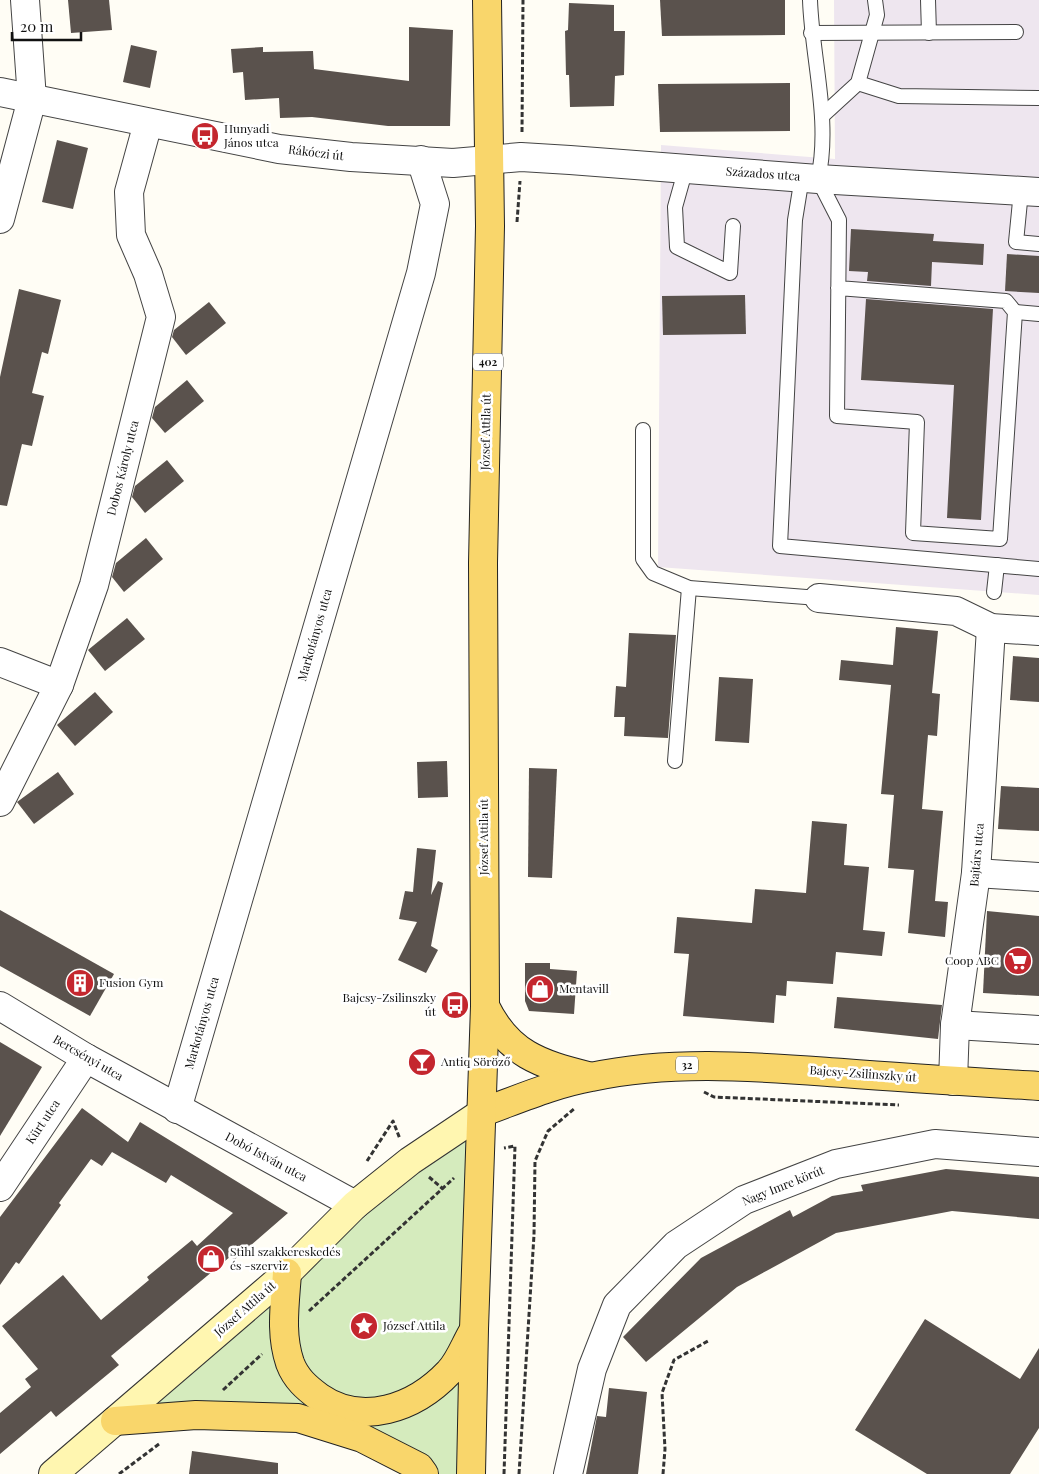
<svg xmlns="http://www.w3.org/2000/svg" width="1039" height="1474" viewBox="0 0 1039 1474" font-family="'Playfair Display',serif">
	<rect width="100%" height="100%" fill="#fffdf5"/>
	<polygon fill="#eee6ef" points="834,0 1039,0 1039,595 658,567 661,145 835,159"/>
	<polygon fill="#d5ebbd" points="483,1112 471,1474 424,1474 298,1418 115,1421"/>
	<g fill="#5a524d">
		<polygon points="68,0 109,0 112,30 71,33"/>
		<polygon points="660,0 785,0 785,35 662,36"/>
		<polygon points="569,3 614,5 614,31 625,31 624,75 615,76 614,106 570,107 569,75 566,75 565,31 568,30"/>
		<polygon points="409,27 453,30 450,126 388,126 312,117 280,118 279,98 245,100 243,72 233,73 231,49 263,47 263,52 313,51 314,69 409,81"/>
		<polygon points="131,45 157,51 150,88 123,82"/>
		<polygon points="790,83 790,131 660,132 658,84"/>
		<polygon points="57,140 88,148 73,209 42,202"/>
		<polygon points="851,229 934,234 933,241 984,244 983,265 932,262 931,286 867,281 868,272 849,271"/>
		<polygon points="1007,254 1039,256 1039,293 1005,291"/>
		<polygon points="19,289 61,300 48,354 42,352 32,393 44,396 32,446 22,444 7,506 0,505 0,377"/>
		<polygon points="745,295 746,334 663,335 662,296"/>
		<polygon points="866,299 993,309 981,520 947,518 954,385 861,380"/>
		<polygon points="209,302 226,323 186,355 172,337 174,330"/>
		<polygon points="187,380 204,401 165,433 152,418 155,407"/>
		<polygon points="167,460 184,481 145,513 132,497 135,486"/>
		<polygon points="146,538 163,559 124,592 112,577 116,563"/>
		<polygon points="127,618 145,639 105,671 88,650"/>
		<polygon points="896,627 938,631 932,693 940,694 937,736 928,735 922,809 943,811 935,901 948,902 945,937 908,933 914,870 888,868 894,795 881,794 891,685 839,680 841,660 893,665"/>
		<polygon points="629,633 676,635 668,738 624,736 625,717 614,717 616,686 626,687"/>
		<polygon points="1013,656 1039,658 1039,702 1010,700"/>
		<polygon points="719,677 753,679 749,743 715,741"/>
		<polygon points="95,692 113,712 75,746 57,725"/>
		<polygon points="447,761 448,797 418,798 417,762"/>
		<polygon points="529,768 557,769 552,878 528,877"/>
		<polygon points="58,772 74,794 34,824 17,802"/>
		<polygon points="1001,786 1039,788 1039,831 998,829"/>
		<polygon points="812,821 847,824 844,865 869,867 863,930 885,932 882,956 836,952 833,984 787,981 786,996 776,995 774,1023 683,1016 689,954 674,953 677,917 752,923 755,889 806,893"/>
		<polygon points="417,848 436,850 431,895 438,881 443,883 431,946 438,950 426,973 398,960 417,922 399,919 405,891 413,892"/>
		<polygon points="0,910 114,974 90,1016 0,966"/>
		<polygon points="987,911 1039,916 1039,996 983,993"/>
		<polygon points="525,963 550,963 550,969 577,971 574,1014 529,1011 525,1001"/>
		<polygon points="837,997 942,1005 938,1039 834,1028"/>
		<polygon points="0,1042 42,1067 0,1136"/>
		<polygon points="82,1108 128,1142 140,1122 288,1213 234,1260 231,1256 111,1356 119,1365 56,1417 51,1411 0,1454 0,1413 31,1387 25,1379 38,1369 2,1326 63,1275 101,1320 149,1280 147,1277 192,1240 197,1246 233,1213 171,1175 166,1183 112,1152 102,1166 91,1159 59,1203 61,1205 19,1264 16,1262 0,1285 0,1217"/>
		<polygon points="946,1169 1039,1177 1039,1219 952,1211 836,1233 737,1287 646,1362 623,1337 701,1258 790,1210 793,1217 832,1196 863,1191 861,1185"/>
		<polygon points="925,1319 1020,1379 1039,1348 1039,1428 1010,1474 927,1474 855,1430"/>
		<polygon points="609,1388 647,1392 638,1474 586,1474 597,1416 606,1417"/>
		<polygon points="192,1451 278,1463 278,1474 189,1474"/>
	</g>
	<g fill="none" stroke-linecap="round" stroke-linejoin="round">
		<defs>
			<g id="lane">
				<path d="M810 0C812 59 831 121 818 179L839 220 837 416 917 422 913 533 1000 539 1015 312 1006 301 838 288"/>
				<polyline points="928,0 929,33"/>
				<polyline points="811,33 1016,32"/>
				<polyline points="858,83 899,96 1039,98"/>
				<polyline points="822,116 858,83 877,15 875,0"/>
				<polyline points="684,175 675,207 677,247 730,273 733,226"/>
				<polyline points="802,177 795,220 780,546 1039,569"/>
				<polyline points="1021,191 1016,242 1039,244"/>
				<polyline points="1015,312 1039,314"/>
				<polyline points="643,430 643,559 653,573 689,588 819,598"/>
				<polyline points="994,592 997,565"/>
				<polyline points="675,761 689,588"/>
			</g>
			<g id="street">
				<polyline points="0,92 279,149 351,157 453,163 521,157 570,160 818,179 1039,192"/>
				<polyline points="0,219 32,99 25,0"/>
				<polyline points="819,598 956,611 991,628 1039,631"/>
				<polyline points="0,662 59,685"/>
				<polyline points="0,802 59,685 94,585 161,317 148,274 131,235 129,192 148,123"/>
				<polyline points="976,873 1039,877"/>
				<polyline points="0,1006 86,1058 355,1205"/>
				<polyline points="955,1025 1039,1030"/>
				<polyline points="953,1081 955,1025 976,873 991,628"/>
				<polyline points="177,1109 421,273 435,204 421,160"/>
				<polyline points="0,1187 86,1058"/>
				<polyline points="568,1474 592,1369 617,1305 676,1245 744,1200 836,1164 935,1144 1039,1152"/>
			</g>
			<polyline id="secondary" points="53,1474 287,1273 355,1205 410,1161 483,1112"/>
			<g id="primary">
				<path d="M485 1006C508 1054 540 1064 588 1076"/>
				<path d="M483 1112C519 1099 553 1084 591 1077 674 1059 759 1067 843 1073 908 1078 974 1082 1039 1086"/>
				<path d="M287 1273C285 1304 280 1334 290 1363 296 1379 307 1388 319 1397 362 1427 415 1408 449 1372 459 1362 465 1345 472 1333"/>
				<polyline points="115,1421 196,1415 298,1418 362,1438 419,1467 424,1474"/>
				<polyline points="471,1474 474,1329 485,1006 483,563 490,226 487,0"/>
			</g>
		</defs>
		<use href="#lane" stroke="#444" stroke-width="16"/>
		<use href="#street" stroke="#444" stroke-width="30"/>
		<use href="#secondary" stroke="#333" stroke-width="30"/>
		<use href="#primary" stroke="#222" stroke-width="30"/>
		<g stroke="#333" stroke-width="3" stroke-dasharray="5 2.5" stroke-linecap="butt">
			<polyline points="522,132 523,0"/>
			<polyline points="517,222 520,181"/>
			<polyline points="704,1092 714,1097 899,1105"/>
			<polyline points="367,1161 393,1121 400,1139"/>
			<polyline points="429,1177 443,1189"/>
			<polyline points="309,1311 454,1178"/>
			<polyline points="223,1390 262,1354"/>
			<polyline points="119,1474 159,1444"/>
			<polyline points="504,1474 515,1146 504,1148"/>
			<polyline points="519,1474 534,1235 535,1161 548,1131 575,1108"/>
			<polyline points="663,1474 665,1449 662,1393 674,1360 708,1341"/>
		</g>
		<use href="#lane" stroke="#fff" stroke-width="14"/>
		<use href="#street" stroke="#fff" stroke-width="28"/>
		<use href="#secondary" stroke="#fff6b0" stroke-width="28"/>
		<use href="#primary" stroke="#f9d66b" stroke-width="28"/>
	</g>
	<defs>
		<symbol id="bus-disc" viewBox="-11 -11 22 22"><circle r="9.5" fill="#c4262e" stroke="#fff"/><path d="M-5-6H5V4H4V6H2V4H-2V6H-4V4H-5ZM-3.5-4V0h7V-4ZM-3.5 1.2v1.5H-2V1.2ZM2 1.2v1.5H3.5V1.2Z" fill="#fff"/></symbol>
		<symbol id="supermarket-disc" viewBox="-11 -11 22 22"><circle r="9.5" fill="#c4262e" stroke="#fff"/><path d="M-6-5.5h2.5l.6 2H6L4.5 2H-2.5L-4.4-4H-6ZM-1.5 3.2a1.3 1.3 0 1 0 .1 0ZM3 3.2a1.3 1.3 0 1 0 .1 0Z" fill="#fff"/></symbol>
		<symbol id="building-disc" viewBox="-11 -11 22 22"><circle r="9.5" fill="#c4262e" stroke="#fff"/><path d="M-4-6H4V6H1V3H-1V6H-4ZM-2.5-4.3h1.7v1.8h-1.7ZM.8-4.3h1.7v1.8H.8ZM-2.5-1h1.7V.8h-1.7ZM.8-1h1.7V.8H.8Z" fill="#fff"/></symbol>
		<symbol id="shop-disc" viewBox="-11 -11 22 22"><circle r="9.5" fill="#c4262e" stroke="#fff"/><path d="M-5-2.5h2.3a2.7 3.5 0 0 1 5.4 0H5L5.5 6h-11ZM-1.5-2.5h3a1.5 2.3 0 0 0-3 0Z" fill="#fff"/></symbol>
		<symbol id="bar-disc" viewBox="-11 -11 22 22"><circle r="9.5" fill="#c4262e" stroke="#fff"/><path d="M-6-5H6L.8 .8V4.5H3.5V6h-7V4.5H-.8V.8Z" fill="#fff"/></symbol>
		<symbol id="sight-disc" viewBox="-11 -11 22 22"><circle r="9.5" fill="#c4262e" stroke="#fff"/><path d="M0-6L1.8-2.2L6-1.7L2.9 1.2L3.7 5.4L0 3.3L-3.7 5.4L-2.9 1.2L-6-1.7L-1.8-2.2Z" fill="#fff"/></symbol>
	</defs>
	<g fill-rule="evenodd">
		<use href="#bus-disc" x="189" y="120" width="32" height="32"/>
		<use href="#supermarket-disc" x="1002" y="945" width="32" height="32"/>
		<use href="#building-disc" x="64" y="967" width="32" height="32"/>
		<use href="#shop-disc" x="524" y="973" width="32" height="32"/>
		<use href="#bus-disc" x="439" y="989" width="32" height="32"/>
		<use href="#bar-disc" x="406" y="1046" width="32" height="32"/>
		<use href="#shop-disc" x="195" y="1243" width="32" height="32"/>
		<use href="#sight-disc" x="348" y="1310" width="32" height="32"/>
	</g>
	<g text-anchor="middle" stroke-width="5" stroke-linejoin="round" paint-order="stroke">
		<g fill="#fff" stroke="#585858" stroke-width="1">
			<rect x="473" y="353.5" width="30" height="17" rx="4"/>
			<rect x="676" y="1056.5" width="22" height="17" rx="4"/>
		</g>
		<g font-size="11" font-weight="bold" fill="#111">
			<text x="488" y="366">402</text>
			<text x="687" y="1069">32</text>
		</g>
		<g font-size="12" fill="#111" stroke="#fff" text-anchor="start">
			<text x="224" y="133">Hunyadi<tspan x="224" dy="14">János utca</tspan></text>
			<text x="999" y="965" text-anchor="end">Coop ABC</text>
			<text x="99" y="987">Fusion Gym</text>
			<text x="559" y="993">Mentavill</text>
			<text x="436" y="1002" text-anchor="end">Bajcsy-Zsilinszky<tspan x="436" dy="14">út</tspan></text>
			<text x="441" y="1066">Antiq Söröző</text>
			<text x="230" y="1256">Stihl szakkereskedés<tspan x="230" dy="14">és -szerviz</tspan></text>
			<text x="383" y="1330">József Attila</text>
		</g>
		<g font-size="12" fill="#111" stroke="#fff">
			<text transform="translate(316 153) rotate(7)" y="4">Rákóczi út</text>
			<text transform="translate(763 174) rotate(4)" y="4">Százados utca</text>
			<text transform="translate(486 432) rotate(-89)" y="4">József Attila út</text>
			<text transform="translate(123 468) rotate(-76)" y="4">Dobos Károly utca</text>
			<text transform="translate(315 635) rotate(-74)" y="4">Markotányos utca</text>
			<text transform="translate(484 837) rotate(-90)" y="4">József Attila út</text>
			<text transform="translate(977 855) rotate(-85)" y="4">Bajtárs utca</text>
			<text transform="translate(202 1023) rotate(-74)" y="4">Markotányos utca</text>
			<text transform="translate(88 1058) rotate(30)" y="4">Bercsényi utca</text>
			<text transform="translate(863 1074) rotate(4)" y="4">Bajcsy-Zsilinszky út</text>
			<text transform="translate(43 1122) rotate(-56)" y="4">Kürt utca</text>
			<text transform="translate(266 1157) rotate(28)" y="4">Dobó István utca</text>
			<text transform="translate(783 1186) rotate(-22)" y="4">Nagy Imre körút</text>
			<text transform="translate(245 1309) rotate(-41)" y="4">József Attila út</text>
		</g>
	</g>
	<path d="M12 32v8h69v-8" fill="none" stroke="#111111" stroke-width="2.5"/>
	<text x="20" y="32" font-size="15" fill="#111111" stroke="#ffffff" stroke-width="4" paint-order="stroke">20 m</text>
</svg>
